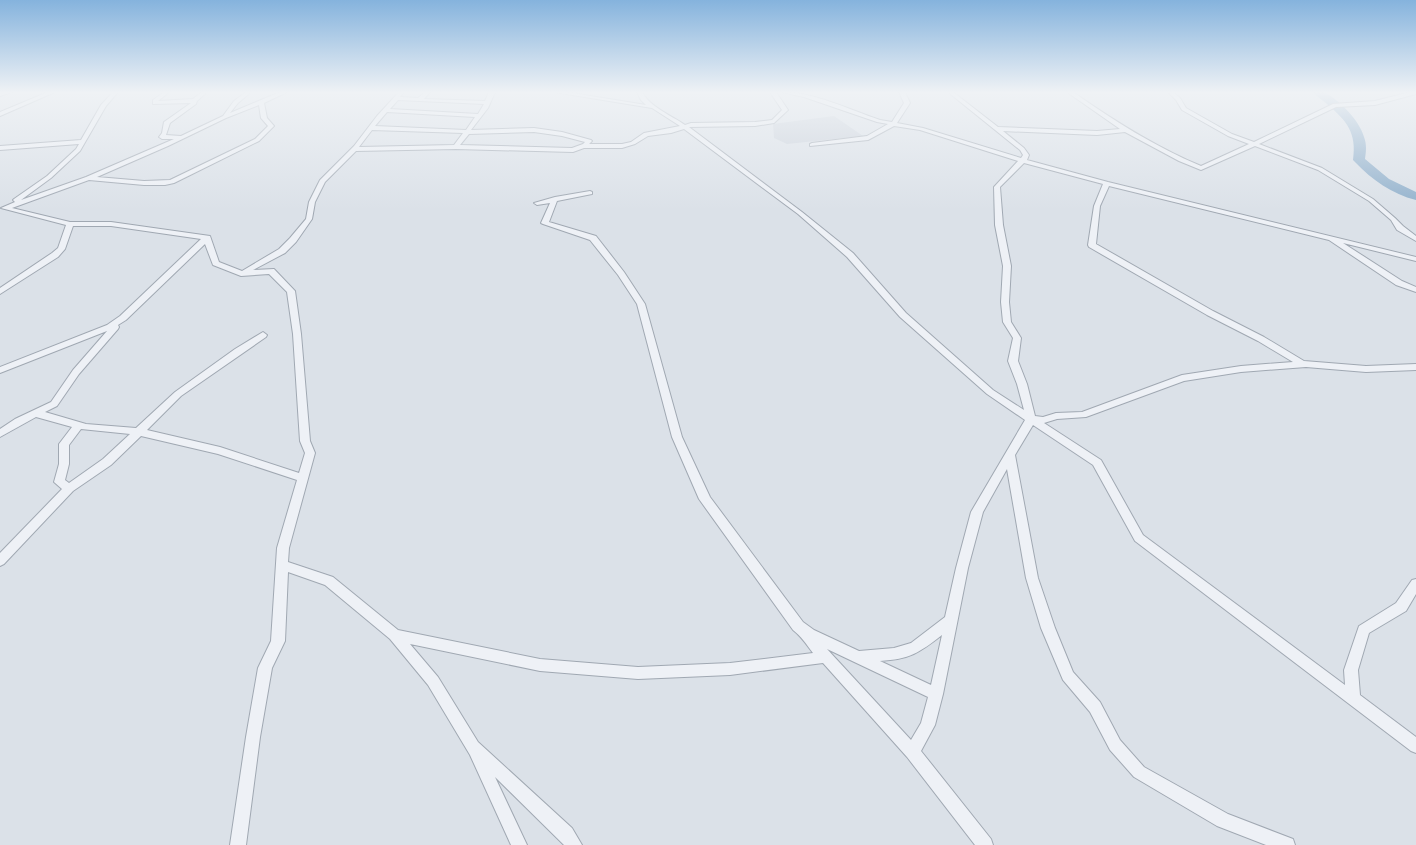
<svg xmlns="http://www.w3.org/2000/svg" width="1416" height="845" viewBox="0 0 1416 845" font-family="'Roboto Condensed',sans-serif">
	<rect width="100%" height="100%" fill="#dbe1e8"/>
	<polygon fill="#c9d0da" points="834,116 863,136 787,144 774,138 773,124"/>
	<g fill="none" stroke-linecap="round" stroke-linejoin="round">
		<path fill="#92b1cc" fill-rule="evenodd" d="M1313 92C1317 92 1322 91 1326 93 1341 102 1359 120 1364 137 1367 145 1366 152 1365 159L1389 179 1416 192V200C1392 194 1372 180 1355 162L1353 160C1357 133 1347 121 1327 104 1323 100 1317 97 1313 92Z"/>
		<defs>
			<g id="street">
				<polygon points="0,92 12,92 0,96"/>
				<polygon points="48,92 55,92 0,116 0,112"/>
				<path d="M113 92H118L106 106 80 151 51 178 21 200 86 177 174 139H162L159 137 162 133 164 122 191 103 153 104V100L164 92H169L158 101 193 99 202 92H207L197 101 196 104 170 123 166 135 181 136 223 116 234 101 246 92H251L238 103 230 113 280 92H287L264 103 267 118 274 126 259 141 174 183 165 185H144L89 180 12 208 70 222H111L210 236 219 262 242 271 279 249 290 238 306 219 309 202 320 180 354 146 377 116 399 92H404L400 97 418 98 425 92H430L424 99 485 101 489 92H495L488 108 471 130 534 128 562 132 591 140 592 141 589 144H622L631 142 644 133 680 126 652 108 554 92H566L646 105 641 100 637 92H642C651 108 671 115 685 125L691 123 755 122 772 120 782 110 770 92H776L788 110 774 123 755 126 689 127 802 212 853 253 906 313 993 390 1024 410 1017 384 1008 361 1013 338 1003 322 1001 302 1003 266 995 225 994 187 1018 161 920 130 894 126 868 140 810 146V144L812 143 867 136 888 124 877 122 804 97 781 92C814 92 848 109 880 120L892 122 904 103 899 92H905L910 103 897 123 923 128 1021 158 1023 155 1020 150 948 92H953L998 127 1097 131 1120 129 1067 92H1073C1113 120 1155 147 1201 166L1249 144 1228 136 1182 110 1176 100 1168 92H1173L1180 98 1186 108 1232 134 1254 142 1333 104 1375 101 1410 92H1416V94L1375 105 1336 107 1259 144 1322 168 1373 199 1395 218 1403 226 1416 236V241L1397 230 1391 220 1369 201 1318 170 1255 146 1201 170 1179 161 1125 132 1097 135 1003 131 1024 148 1029 155 1027 160 1108 182 1416 257V261L1343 243 1402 281 1416 287V292L1396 285 1329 240 1109 186 1100 206 1096 244 1213 311 1264 337 1304 361 1366 366 1416 364V370L1366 372 1306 367 1241 372 1184 381 1086 417 1057 419 1044 423 1101 460 1143 535 1345 685 1344 670 1359 626 1396 603 1412 580 1416 579V594L1406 611 1369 633 1358 670 1360 695 1416 737V753L1411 751 1135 541 1093 465 1033 425 1015 455 1038 578 1055 628 1073 672 1100 702 1120 740 1144 767 1228 814 1293 839 1295 845H1266L1217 826 1134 777 1110 750 1090 712 1063 680 1041 628 1026 578 1007 469 983 512 968 568 943 694 935 725 921 751 991 839 993 845H975L907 757 823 663 730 675 638 679 540 671 410 644 438 677 478 742 572 828 582 845H564L495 777 527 845H511L470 755 428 685 390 639 325 585 288 572 285 641 272 668 260 737 246 845H230L246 737 258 668 271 641 277 548 297 480 218 454 141 436 111 465 73 491 4 564 0 566V553L62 489 54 482 59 464V444L72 427 36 417 0 437V429L15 419 51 402 73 370 107 331 0 373V367L107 325 120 316 201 239 111 226H73L65 249 58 257 0 294V288L52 253 58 248 66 225 1 208 15 202 13 200 14 199 47 176 76 149 79 144 0 150V146L81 140 101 105ZM398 100 484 104 478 114 390 109ZM259 105 261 118 268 126 255 139 170 180 144 181 97 177 168 146 226 118ZM387 112 475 117 466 130 375 126ZM684 129 798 214 847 257 900 317 987 394 1025 420 971 512 956 568 945 617 911 643 894 648 859 651 814 630 803 622 710 497 682 437 645 304 624 272 596 236 549 222 557 201 592 194V192L590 191 555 197 534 203 537 205 550 203 541 223 543 224 590 240 618 275 637 304 672 437 699 499 793 630C801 636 807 645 813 653L730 663 638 667 540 659 398 630 333 577 288 562 289 548 315 453 310 441 301 334 295 291 274 269 253 270 285 253 296 242 312 219 315 202 325 182 356 151 456 149 573 152 584 148H622L635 144 648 136 671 133ZM372 130 463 133 454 145 359 147ZM534 132 562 136 585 142 583 144 572 148 460 145 469 134ZM1024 163 1103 184 1094 206 1088 245 1089 247 1207 315 1258 341 1293 362 1241 366 1182 375 1082 412 1056 413 1043 417 1035 416 1027 384 1018 361 1021 338 1011 322 1009 302 1011 266 1003 225 1000 187ZM205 244 213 265 241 276 269 274 287 292 293 334 300 441 305 453 299 473 220 447 147 430 181 396 266 337 267 335 263 332 235 349 175 392 136 428 86 424 45 412 57 406 79 374 118 329 119 327 118 325 126 320ZM81 429 130 434 103 459 69 483 65 480 69 464V445ZM942 635 931 685 880 661C910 659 919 653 942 635ZM827 649 928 697 921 723 911 740Z"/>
			</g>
		</defs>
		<use href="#street" stroke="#a0a8b2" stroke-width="2"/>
		<use href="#street" fill="#eef1f6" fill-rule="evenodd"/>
	</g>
	<linearGradient id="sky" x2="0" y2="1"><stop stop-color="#85b3dd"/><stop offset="0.44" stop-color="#eff2f5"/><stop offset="1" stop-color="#eff2f5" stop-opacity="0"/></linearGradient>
	<rect width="1416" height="210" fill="url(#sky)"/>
</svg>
